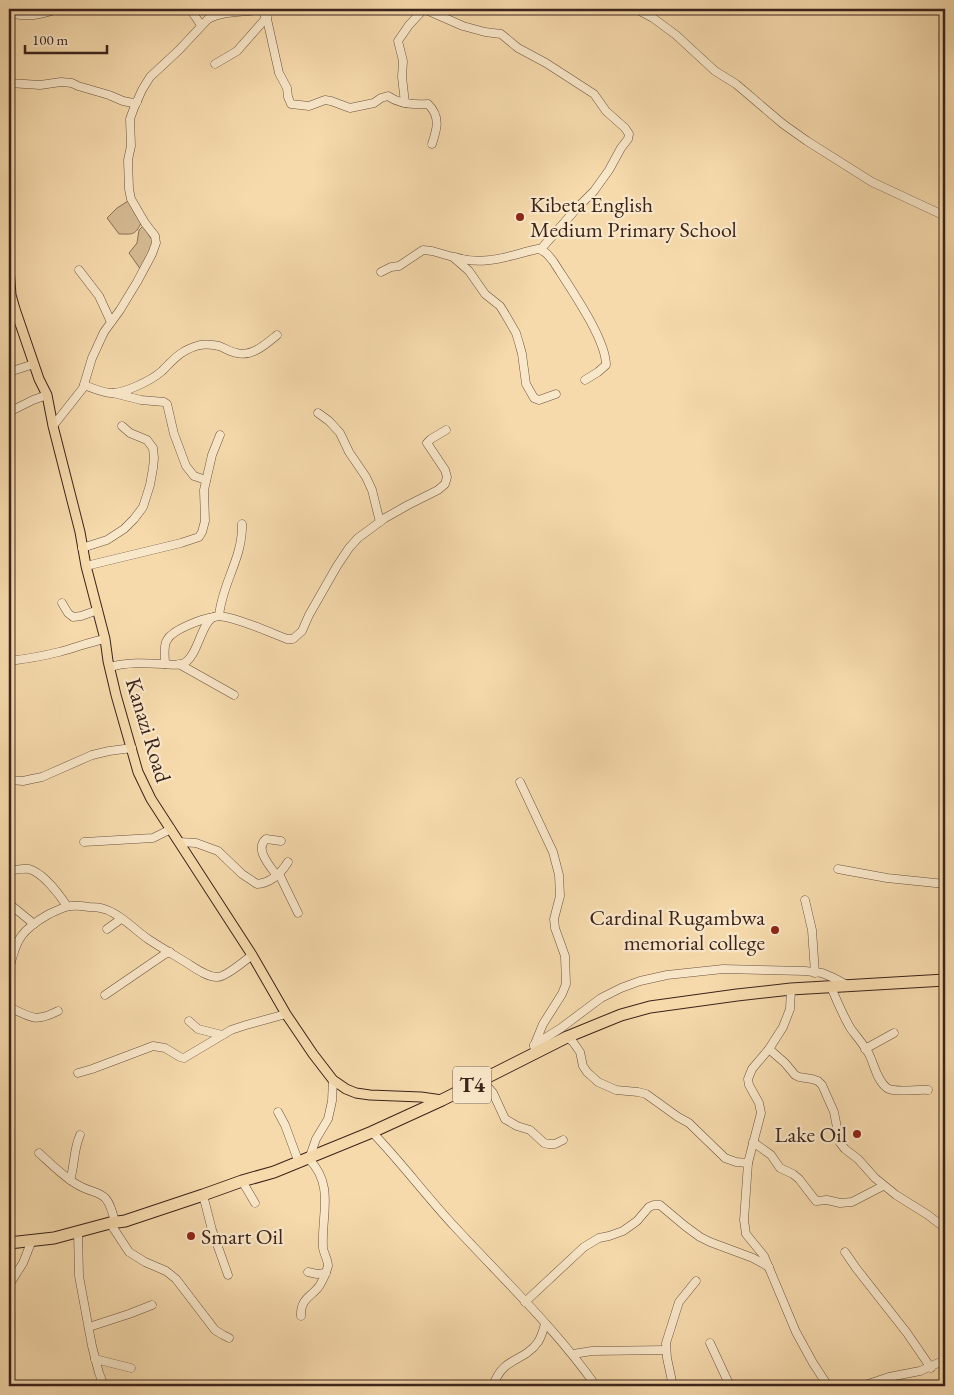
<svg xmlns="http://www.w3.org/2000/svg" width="954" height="1395" viewBox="0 0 954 1395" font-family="'EB Garamond',serif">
	<rect width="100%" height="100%" fill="#f6daac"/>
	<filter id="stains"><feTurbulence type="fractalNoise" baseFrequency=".004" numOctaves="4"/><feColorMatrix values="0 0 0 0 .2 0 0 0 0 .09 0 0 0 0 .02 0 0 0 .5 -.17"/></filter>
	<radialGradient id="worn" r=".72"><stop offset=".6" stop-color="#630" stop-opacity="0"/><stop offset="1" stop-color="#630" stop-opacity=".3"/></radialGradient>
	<g fill="#d6bb93" stroke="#886f57">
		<path d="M128 201 141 223C135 236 132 234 119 234L107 218 117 208Z"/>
		<polygon points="143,226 154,243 141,270 129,253 137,243 139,230"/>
	</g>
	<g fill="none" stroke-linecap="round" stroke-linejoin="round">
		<defs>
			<g id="minor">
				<polyline points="190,9 201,25"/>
				<path d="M261 9 267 19 279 73 287 88 288 97 291 104 309 106 325 100 331 101 350 108 374 103 381 98 388 96C399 104 414 105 428 104 441 117 437 129 432 144"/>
				<polyline points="424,9 463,26 485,32 501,34 518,48 546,63 594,94 606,111 625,128 629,134 628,139 621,148 609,170 594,191 577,208 541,249"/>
				<polyline points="636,9 653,18 676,35 715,71 736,84 783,124 807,141 872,182 945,216"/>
				<path d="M9 13C28 18 39 15 58 9"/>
				<polyline points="215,64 237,51 267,17"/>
				<polyline points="9,83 40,85 61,82 72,83 78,86 109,95 123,101 133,103 137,102"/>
				<polyline points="405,103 402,77 403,61 398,41 409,25 424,9"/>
				<path d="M455 257C484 267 510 255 538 249 545 250 549 256 553 261 568 285 606 338 606 365L598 372 585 380"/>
				<polyline points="79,270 99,296 111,322"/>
				<polyline points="381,272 391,267 399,266 423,250 432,251 453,257 469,271 485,294 500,306 505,314 516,333 519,343 522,354 526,384 534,398 539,400 556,394"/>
				<polyline points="9,372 34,364"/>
				<path d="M84 385C92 388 101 392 110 393 124 394 152 380 162 371 175 358 181 350 200 345 205 344 213 345 219 346 225 348 230 352 237 353 252 357 266 344 277 335"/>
				<polyline points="113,393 141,400 164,402 167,404 174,434 186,466 194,476 206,480"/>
				<polyline points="9,412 33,400 47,395"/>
				<polyline points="318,413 329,421 340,433 349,452 366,477 372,490 380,522"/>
				<path d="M53 426 83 388 92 358 104 332 120 310 137 282 152 254 156 243 155 236 145 223 131 199 129 189 128 160 131 146 130 119 134 108 142 90 150 77 179 50 208 19C224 10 245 13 263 9"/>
				<polyline points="82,548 107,540 124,529 134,519 143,507 150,485 153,468 154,458 153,448 147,440 130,433 122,426"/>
				<polyline points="86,566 181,543 199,537 202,532 205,521 204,490 212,455 220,435"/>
				<polyline points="62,603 68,613 73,617 81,616 98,610"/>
				<path d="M219 616C222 583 243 558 242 524"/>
				<path d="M9 661C26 659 43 656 59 652 75 648 89 642 105 639"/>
				<path d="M165 664C165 657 163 646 167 640 173 629 202 619 214 617"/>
				<polyline points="179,664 234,695"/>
				<path d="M110 667C127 662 145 663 163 664 169 664 177 666 182 664 198 659 201 621 214 617 226 612 273 634 287 639H293L302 631 309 615 337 566 349 548 358 538 385 518 408 505 438 490 445 484 447 477 445 470 427 443 431 439 446 430"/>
				<polyline points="9,780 23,781 32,779 42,777 92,755 109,751 132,748"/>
				<polyline points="520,782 553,852 559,875 560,896 554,919 555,928 565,956 566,984 562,994 543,1024 534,1046"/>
				<polyline points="84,842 153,838 171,829"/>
				<path d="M179 842 196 843 218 851 242 874 257 884C271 883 281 873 288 862"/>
				<polyline points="838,869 887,878 945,884"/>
				<path d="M9 871C15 870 23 868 29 869 43 873 59 894 67 906"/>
				<polyline points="279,874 298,913"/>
				<path d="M277 876C270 866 254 849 266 839L281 841"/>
				<polyline points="805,900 812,930 815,973"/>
				<polyline points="12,906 34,924"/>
				<polyline points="107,929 121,919"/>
				<polyline points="9,944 9,945"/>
				<path d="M9 970C16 939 21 930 49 914 66 906 70 904 89 907 94 907 99 907 104 909 119 913 135 930 148 939 160 947 174 955 187 963 195 968 207 977 217 977 224 978 246 960 252 955"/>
				<path d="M831 987C837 1001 843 1016 851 1029 857 1037 864 1045 869 1054 874 1064 877 1081 887 1088 894 1093 918 1089 928 1090"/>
				<polyline points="791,989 790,1009 783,1027 769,1049 752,1069 748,1079 749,1085 759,1103 761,1113 748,1163 744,1220 746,1234 764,1256 796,1332 813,1363 828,1386"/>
				<polyline points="105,995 165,954 170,952"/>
				<path d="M9 1007C31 1017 34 1023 58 1011"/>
				<polyline points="189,1021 198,1029 222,1035"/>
				<polyline points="567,1037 573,1042 580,1052 583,1066 587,1072 598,1082 616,1090 638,1092 646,1094 678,1117 689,1123 725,1158 736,1162 748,1163"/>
				<polyline points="534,1045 561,1028 601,998 621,988 640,981 667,975 723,969 805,971 822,973 834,978 847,985"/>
				<polyline points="769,1049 785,1063 795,1075 799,1077 812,1079 818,1081 822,1085 834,1112 840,1143 845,1149 858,1159 875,1178 896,1195 928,1215 945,1228"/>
				<polyline points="865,1049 894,1033"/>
				<polyline points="78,1073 92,1069 153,1046 165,1048 180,1057 184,1058 231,1030 246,1025 286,1014"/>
				<polyline points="479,1081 488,1087 493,1093 505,1119 517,1126 530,1130 544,1143 548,1144 555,1144 563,1140"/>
				<polyline points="278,1112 285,1125 299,1163"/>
				<path d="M372 1132C401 1162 426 1196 455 1227 503 1279 555 1328 596 1386"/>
				<polyline points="753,1142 771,1155 780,1168 793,1174 799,1179 816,1201 827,1200 840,1203 852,1202 883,1186"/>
				<path d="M39 1153C50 1163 61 1174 73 1182 98 1199 106 1184 115 1222"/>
				<path d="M70 1180C75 1165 73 1151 80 1135"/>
				<polyline points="242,1181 255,1203"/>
				<polyline points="203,1195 212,1230 228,1275"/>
				<polyline points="110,1223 129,1252 145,1262 166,1271 176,1279 215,1330 223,1335 229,1338"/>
				<polyline points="78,1232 79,1276 92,1346 99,1373 104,1386"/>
				<polyline points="845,1252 856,1268 907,1333 931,1368"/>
				<polyline points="308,1272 317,1274 326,1273"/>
				<polyline points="9,1285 23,1263 32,1240"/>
				<polyline points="525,1302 584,1247 599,1238 609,1236 623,1231 637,1221 649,1207 654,1205 660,1205 685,1226 700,1237 710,1242 753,1258 769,1267"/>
				<path d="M301 1316C300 1298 312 1297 320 1285 323 1280 326 1273 328 1266 328 1260 324 1254 323 1248 321 1215 335 1186 309 1159L316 1139 328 1119 332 1101 333 1080"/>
				<polyline points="89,1327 129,1314 152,1305"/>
				<polyline points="710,1343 730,1386"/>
				<polyline points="573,1354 592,1351 666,1350"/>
				<polyline points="95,1359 131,1368"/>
				<path d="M493 1386C503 1356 523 1363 538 1342 542 1336 543 1330 545 1324"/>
				<polyline points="673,1386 667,1358 666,1343 679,1302 696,1281"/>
				<polyline points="862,1386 889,1377 920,1371 945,1360"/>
			</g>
			<polyline id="major" points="9,268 11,295 15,309 39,379 47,395 53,426 80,532 86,566 105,639 108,661 116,695 138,772 151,799 252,955 286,1014 313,1054 333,1080 346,1089 356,1093 370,1095 421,1097 442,1100"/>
			<polyline id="highway" points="9,1243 54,1238 110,1223 125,1221 203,1195 242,1181 274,1172 372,1132 442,1100 567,1037 621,1015 650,1007 737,995 791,989 945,980"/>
		</defs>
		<use href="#minor" stroke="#6a513f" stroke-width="9"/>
		<use href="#major" stroke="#3b231b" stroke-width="11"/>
		<use href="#highway" stroke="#3b231b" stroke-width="13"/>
		<use href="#minor" stroke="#f9e7c9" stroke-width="8"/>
		<use href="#major" stroke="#f6daac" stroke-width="9"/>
		<use href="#highway" stroke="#f6daac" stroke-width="11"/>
	</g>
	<g fill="#8f2418" stroke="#f9e7c9" stroke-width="2">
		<circle cx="520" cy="217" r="5"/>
		<circle cx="775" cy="930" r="5"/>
		<circle cx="857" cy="1134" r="5"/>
		<circle cx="191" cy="1236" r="5"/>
	</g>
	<g text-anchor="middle" stroke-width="4.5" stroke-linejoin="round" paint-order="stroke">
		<rect fill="#f9e7c9" stroke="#745e4f" stroke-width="1" x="453" y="1066.5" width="38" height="37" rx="4"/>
		<g font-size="21" font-weight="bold" fill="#3b231b">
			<text x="472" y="1092">T4</text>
		</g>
		<g font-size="22" fill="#3b231b" stroke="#f9e7c9" text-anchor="start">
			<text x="530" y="212">Kibeta English<tspan x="530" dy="25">Medium Primary School</tspan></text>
			<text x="765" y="925" text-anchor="end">Cardinal Rugambwa<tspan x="765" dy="25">memorial college</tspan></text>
			<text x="847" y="1142" text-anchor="end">Lake Oil</text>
			<text x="201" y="1244">Smart Oil</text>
		</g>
		<g font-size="22" fill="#3b231b" stroke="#f9e7c9">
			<text transform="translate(149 730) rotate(73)" y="8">Kanazi Road</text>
		</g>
	</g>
	<rect width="954" height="1395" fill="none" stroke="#f6daac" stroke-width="30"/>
	<rect x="10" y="10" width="934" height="1375" fill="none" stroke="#3b231b" stroke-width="2.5"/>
	<rect x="15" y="15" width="924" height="1365" fill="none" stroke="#3b231b"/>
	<path d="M25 45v8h82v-8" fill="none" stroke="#3b231b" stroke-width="2.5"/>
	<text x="32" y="45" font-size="15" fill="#3b231b" stroke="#f9e7c9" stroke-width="4" paint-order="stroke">100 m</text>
	<rect width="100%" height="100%" filter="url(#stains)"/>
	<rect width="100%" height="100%" fill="url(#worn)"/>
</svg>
